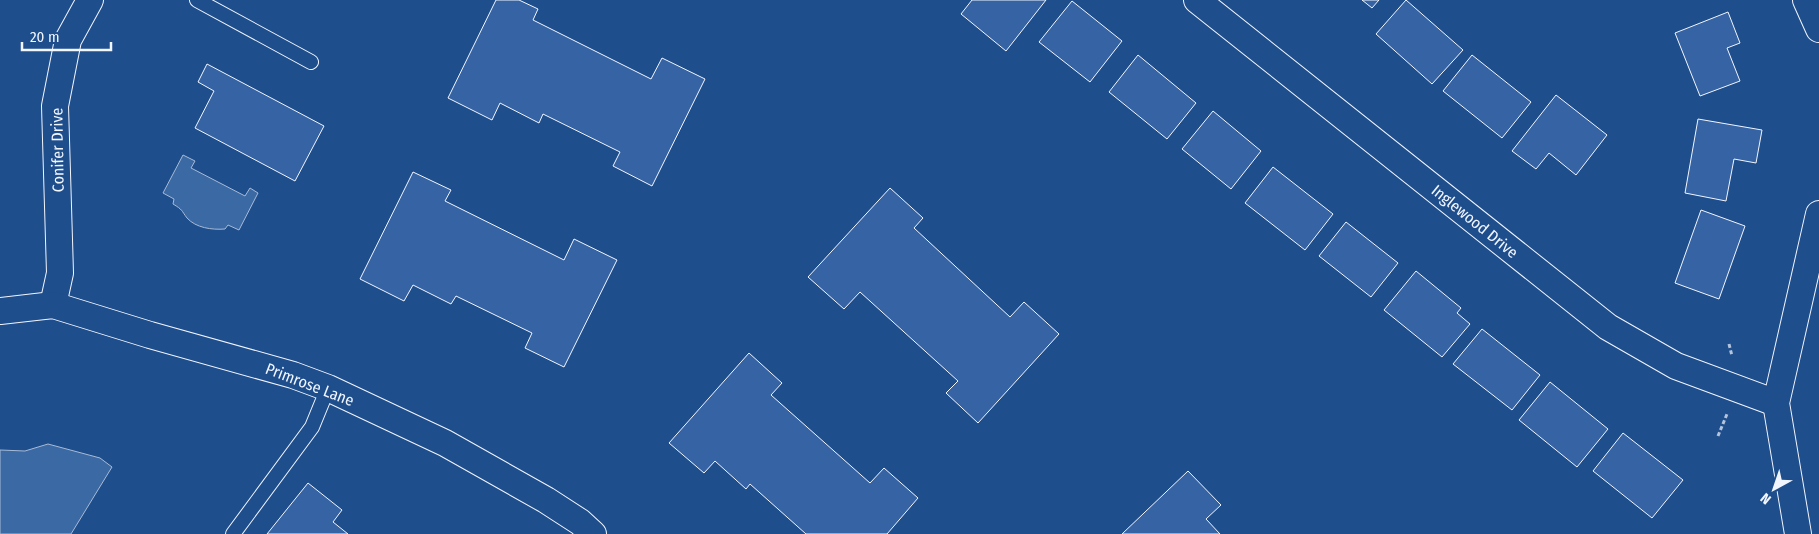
<svg xmlns="http://www.w3.org/2000/svg" width="1819" height="534" viewBox="0 0 1819 534" font-family="'Fira Sans Condensed',sans-serif">
	<rect width="100%" height="100%" fill="#1f4e8c"/>
	<g fill="#3b69a3" stroke="#a8bbd7">
		<path d="M183 155 195 161 191 168 245 196 250 188 258 193 239 230 228 225 225 229C212 230 196 228 187 218 181 210 183 210 173 204L174 199 163 193Z"/>
		<polygon points="48,444 100,458 112,467 71,534 0,534 0,450 25,451"/>
	</g>
	<g fill="#3563a3" stroke="#f2f6ff">
		<polygon points="496,0 519,0 538,9 533,20 651,79 662,58 705,79 652,186 613,166 620,152 543,114 539,123 500,103 492,120 448,98"/>
		<polygon points="972,0 1046,0 1006,51 961,14"/>
		<polygon points="1362,0 1379,0 1372,8"/>
		<polygon points="1406,0 1463,50 1432,84 1376,34"/>
		<polygon points="1072,1 1122,41 1090,82 1039,42"/>
		<polygon points="1728,12 1740,43 1727,48 1740,81 1700,96 1675,33"/>
		<polygon points="1138,55 1196,103 1167,139 1109,92"/>
		<polygon points="1472,55 1531,102 1502,138 1443,91"/>
		<polygon points="207,64 324,126 295,181 195,128 214,91 198,82"/>
		<polygon points="1556,95 1607,135 1576,175 1549,153 1536,169 1512,151"/>
		<polygon points="1213,111 1261,151 1231,189 1182,149"/>
		<polygon points="1698,119 1762,130 1756,163 1734,159 1726,201 1685,193"/>
		<polygon points="1273,167 1333,214 1305,250 1245,203"/>
		<polygon points="413,172 451,190 445,201 564,260 574,239 617,260 564,367 525,348 532,333 456,296 451,304 413,285 404,301 360,279"/>
		<polygon points="890,188 923,218 914,228 1010,317 1024,302 1059,334 978,423 946,393 958,381 860,292 844,309 808,277"/>
		<polygon points="1701,210 1745,226 1719,299 1675,283"/>
		<polygon points="1346,222 1398,263 1371,297 1319,256"/>
		<polygon points="1416,271 1461,308 1457,313 1470,324 1442,357 1384,310"/>
		<polygon points="1482,329 1540,375 1512,410 1453,364"/>
		<polygon points="749,353 782,383 771,395 870,483 884,468 918,498 887,534 806,534 750,484 746,489 715,461 704,473 669,443"/>
		<polygon points="1550,382 1608,429 1577,467 1519,420"/>
		<polygon points="1623,433 1683,480 1652,518 1593,471"/>
		<polygon points="1188,471 1221,505 1206,519 1220,534 1122,534"/>
		<polygon points="308,483 342,510 333,522 348,534 267,534"/>
	</g>
	<g fill="none" stroke-linecap="round" stroke-linejoin="round">
		<defs>
			<g id="service">
				<polyline points="197,0 311,62"/>
				<polyline points="233,534 312,427 328,388"/>
			</g>
			<g id="minor">
				<polyline points="1197,0 1608,327 1676,366 1776,403"/>
				<polyline points="1806,0 1819,29"/>
				<polyline points="53,305 60,273 55,106 68,40 90,0"/>
				<polyline points="0,311 53,305 150,335 293,375 328,388 445,443 546,500 580,522 593,534"/>
				<polyline points="1798,534 1776,403 1819,214"/>
			</g>
		</defs>
		<use href="#service" stroke="#f2f6ff" stroke-width="16"/>
		<use href="#minor" stroke="#f2f6ff" stroke-width="28"/>
		<g stroke="#b3c4dc" stroke-width="3" stroke-dasharray="4 2.5" stroke-linecap="butt">
			<polyline points="1729,344 1732,356"/>
			<polyline points="1718,436 1727,414"/>
		</g>
		<use href="#service" stroke="#1f4e8c" stroke-width="14"/>
		<use href="#minor" stroke="#1f4e8c" stroke-width="26"/>
	</g>
	<g text-anchor="middle" stroke-width="4" stroke-linejoin="round" paint-order="stroke">
		<g font-size="16" fill="#f2f6ff" stroke="#1f4e8c">
			<text transform="translate(57 150) rotate(-91)" y="6">Conifer Drive</text>
			<text transform="translate(1475 221) rotate(39)" y="6">Inglewood Drive</text>
			<text transform="translate(310 384) rotate(21)" y="6">Primrose Lane</text>
		</g>
	</g>
	<g transform="translate(1774 489) rotate(220)" stroke="#1f4e8c" stroke-width="4" paint-order="stroke">
	<path d="M0-4L9 19L0 12L-9 19Z" fill="#f2f6ff"/>
	<text y="-8" font-size="14" font-weight="bold" text-anchor="middle" fill="#f2f6ff">N</text>
	</g>
	<path d="M22 42v8h89v-8" fill="none" stroke="#f2f6ff" stroke-width="2.5"/>
	<text x="30" y="42" font-size="15" fill="#f2f6ff" stroke="#1f4e8c" stroke-width="4" paint-order="stroke">20 m</text>
</svg>
